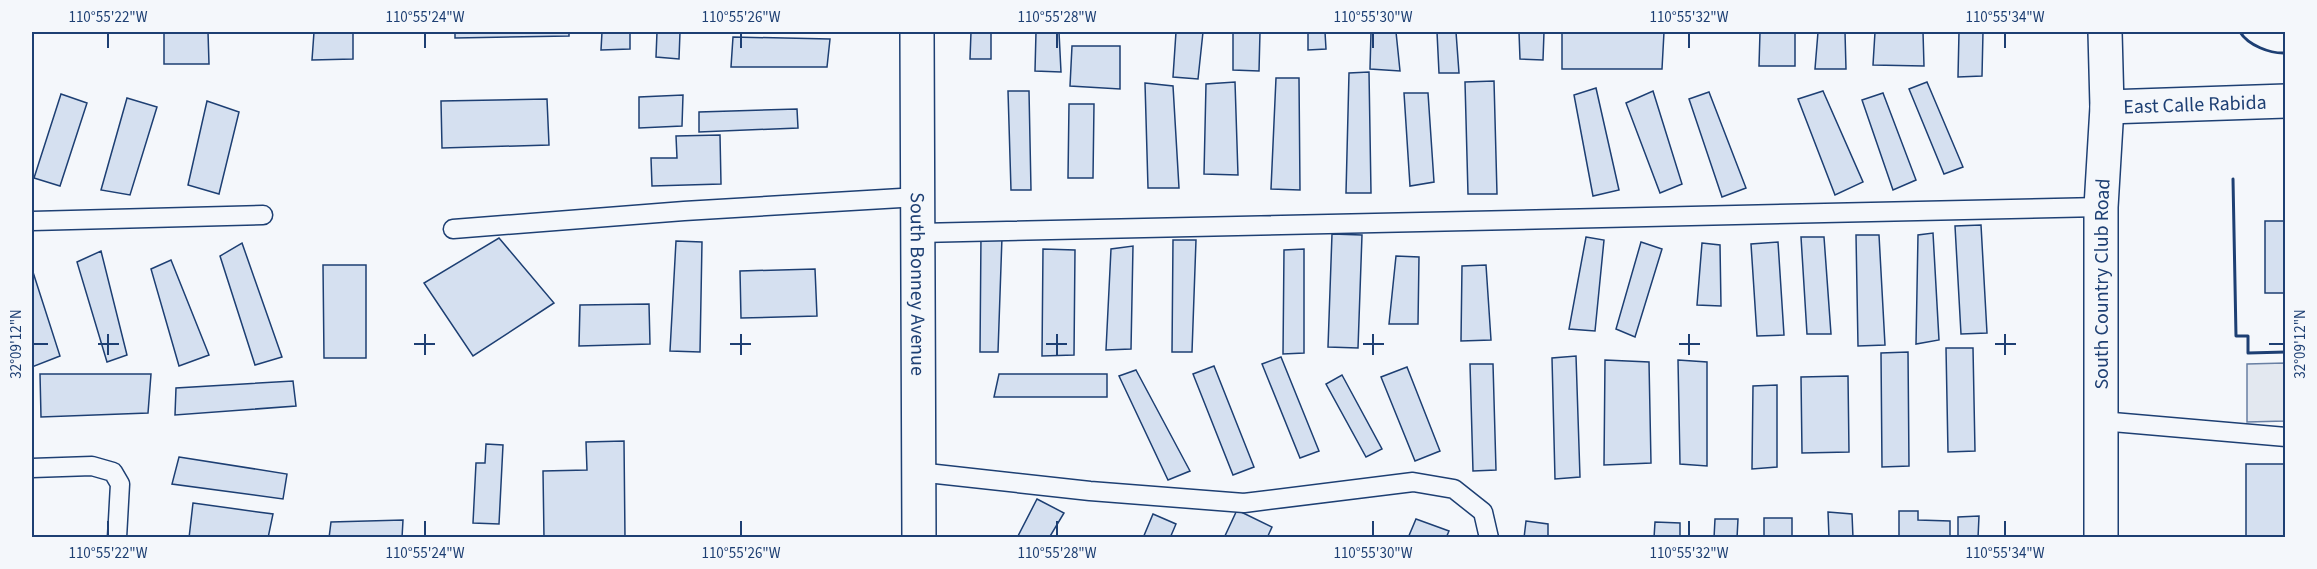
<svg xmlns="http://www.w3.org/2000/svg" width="2317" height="569" viewBox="0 0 2317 569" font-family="'Source Sans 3',sans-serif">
	<rect width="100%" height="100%" fill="#f4f7fb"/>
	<polygon fill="#e3e8f0" stroke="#687fa3" stroke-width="1.5" points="2285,363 2285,421 2247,422 2247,364"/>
	<g fill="#d5e0f0" stroke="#1d3f73" stroke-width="1.5">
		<polygon points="164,32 208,32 209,64 164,64"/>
		<polygon points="314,32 353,32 353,59 312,60"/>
		<polygon points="455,32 569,32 569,36 455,38"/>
		<polygon points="602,32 630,32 630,49 601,50"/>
		<polygon points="657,32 680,32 679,59 656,57"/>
		<polygon points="971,32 991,32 991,59 970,59"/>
		<polygon points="1036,32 1059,32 1061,72 1035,71"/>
		<polygon points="1176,32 1203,32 1198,79 1173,77"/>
		<polygon points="1233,32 1260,32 1259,71 1233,70"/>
		<polygon points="1308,32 1325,32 1326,49 1308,50"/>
		<polygon points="1371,32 1396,32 1400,71 1370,69"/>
		<polygon points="1437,32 1456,32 1459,73 1439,73"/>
		<polygon points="1519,32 1544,32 1543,60 1520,59"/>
		<polygon points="1562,32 1664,32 1662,69 1562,69"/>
		<polygon points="1760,32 1795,32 1795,66 1759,66"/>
		<polygon points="1818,32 1845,32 1846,69 1815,69"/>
		<polygon points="1875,32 1923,32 1924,66 1873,65"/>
		<polygon points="1959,32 1983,32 1982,76 1958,77"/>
		<polygon points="733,37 830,39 827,67 731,67"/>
		<polygon points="1072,46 1120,46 1120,89 1070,86"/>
		<polygon points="1369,72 1371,193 1346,193 1349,73"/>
		<polygon points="1276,78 1299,78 1300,190 1271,189"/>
		<polygon points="1494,81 1497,194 1468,194 1465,82"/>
		<polygon points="1235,82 1238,175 1204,174 1206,84"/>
		<polygon points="1927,82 1963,167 1944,174 1909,89"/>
		<polygon points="1145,83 1173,86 1179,188 1148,188"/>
		<polygon points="1596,88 1619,190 1593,196 1574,95"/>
		<polygon points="1008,91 1029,91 1031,190 1011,190"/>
		<polygon points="1653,91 1682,184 1660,193 1626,103"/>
		<polygon points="1823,91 1863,182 1835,195 1798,99"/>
		<polygon points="1709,92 1746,188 1722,197 1689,99"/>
		<polygon points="1404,93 1428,93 1434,182 1410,186"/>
		<polygon points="1883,93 1916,180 1893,190 1862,100"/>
		<polygon points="61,94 87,103 60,186 34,178"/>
		<polygon points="683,95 682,126 639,128 639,97"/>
		<polygon points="127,98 157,107 130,195 101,190"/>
		<polygon points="547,99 549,145 442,148 441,101"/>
		<polygon points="207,101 239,112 219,194 188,185"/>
		<polygon points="1069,104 1094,104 1093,178 1068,178"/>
		<polygon points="797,109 798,128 699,132 699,112"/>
		<polygon points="720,135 721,184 652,186 651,158 677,158 676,136"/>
		<rect x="2265" y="221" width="21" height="72"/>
		<polygon points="1981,225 1987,333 1961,334 1955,226"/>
		<polygon points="1933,233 1939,340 1916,344 1918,235"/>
		<polygon points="1332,234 1362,235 1358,348 1328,347"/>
		<polygon points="981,235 1002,237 998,352 980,352"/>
		<polygon points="1856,235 1879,235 1885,345 1858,346"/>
		<polygon points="1586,237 1604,240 1595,331 1569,329"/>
		<polygon points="1801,237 1824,237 1831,334 1807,334"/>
		<polygon points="499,238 554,303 473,356 424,283"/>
		<polygon points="1173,240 1196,240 1192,352 1172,352"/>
		<polygon points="676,241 702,242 700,352 670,351"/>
		<polygon points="1641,242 1662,249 1635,337 1616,329"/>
		<polygon points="1778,242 1784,335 1757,336 1751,244"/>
		<polygon points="242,243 282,357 255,365 220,256"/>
		<polygon points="1702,243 1720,245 1721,306 1697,305"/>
		<polygon points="1133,246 1131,349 1106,350 1111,249"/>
		<polygon points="1043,249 1075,250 1074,355 1042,356"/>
		<polygon points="1304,249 1304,353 1283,354 1284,250"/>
		<polygon points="101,251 127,355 107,362 77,262"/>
		<polygon points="1396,256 1419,257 1418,324 1389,324"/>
		<polygon points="171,260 209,355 179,366 151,269"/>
		<polygon points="323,265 366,265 366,358 324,358"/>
		<polygon points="1486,265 1491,340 1461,341 1462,266"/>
		<polygon points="32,269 60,356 32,367"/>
		<polygon points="815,269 817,316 741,318 740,271"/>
		<polygon points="649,304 650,344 579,346 580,305"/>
		<polygon points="1946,348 1973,348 1975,451 1948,452"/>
		<polygon points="1908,352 1909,466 1882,467 1881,353"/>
		<polygon points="1576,356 1580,477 1555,479 1552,358"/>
		<polygon points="1281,357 1319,451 1300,458 1262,364"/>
		<polygon points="1605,360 1649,362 1651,463 1604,465"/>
		<polygon points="1678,360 1707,362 1707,466 1680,464"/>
		<polygon points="1470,364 1493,364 1496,470 1473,471"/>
		<polygon points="1214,366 1254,467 1233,475 1193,374"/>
		<polygon points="1407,367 1440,451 1415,461 1381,377"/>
		<polygon points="1136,370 1190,471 1168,480 1119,376"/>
		<polygon points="40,374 151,374 148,413 41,417"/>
		<polygon points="999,374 1107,374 1107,397 994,397"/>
		<polygon points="1342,375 1382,449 1366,457 1326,384"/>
		<polygon points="1848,376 1849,452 1802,453 1801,377"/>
		<polygon points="293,381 296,406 175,415 176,388"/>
		<polygon points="1777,385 1777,467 1752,469 1753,386"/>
		<polygon points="624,441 625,538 544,538 543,471 587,470 586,442"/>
		<polygon points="486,444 503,445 499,524 473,523 476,463 485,463"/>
		<polygon points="179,457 287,474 283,499 172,484"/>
		<rect x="2246" y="464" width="40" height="74"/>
		<polygon points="1037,499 1064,513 1049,538 1017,538"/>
		<polygon points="193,503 273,514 268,538 189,538"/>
		<polygon points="1237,510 1272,527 1267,538 1224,538"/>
		<polygon points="1899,511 1918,511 1918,520 1950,521 1950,538 1899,538"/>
		<polygon points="1828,512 1852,514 1853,538 1829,538"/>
		<polygon points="1153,514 1176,524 1170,538 1143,538"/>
		<polygon points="1979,516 1978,538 1958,538 1958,517"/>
		<rect x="1764" y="518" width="28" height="20"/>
		<polygon points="1416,519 1449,531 1446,538 1408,538"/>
		<polygon points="1715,519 1738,519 1737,538 1714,538"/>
		<polygon points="403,520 402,538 329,538 331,522"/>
		<polygon points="1526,521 1548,524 1548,538 1524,538"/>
		<polygon points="1655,522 1680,523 1680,538 1654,538"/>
	</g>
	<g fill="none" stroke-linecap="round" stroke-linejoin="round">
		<defs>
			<g id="service">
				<polyline points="32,221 263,215"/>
				<polyline points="453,229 684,211 918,197"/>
				<polyline points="919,233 2101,207"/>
				<polyline points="2101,421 2286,437"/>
				<polyline points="32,468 92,466 113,472 120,484 117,538"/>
				<polyline points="918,472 1090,491 1244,503 1413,482 1454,489 1483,512 1489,538"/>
			</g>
			<g id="minor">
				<path id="s1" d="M917 32 919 538"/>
				<path id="s2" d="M2107 107 2286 101"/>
			</g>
			<g id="tertiary">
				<path id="s3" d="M2101 538V207L2107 107 2105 32"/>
			</g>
		</defs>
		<use href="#service" stroke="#1d3f73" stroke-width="21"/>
		<use href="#minor" stroke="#1d3f73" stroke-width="36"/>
		<use href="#tertiary" stroke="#1d3f73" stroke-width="36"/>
		<use href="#service" stroke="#f4f7fb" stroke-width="18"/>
		<use href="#minor" stroke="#f4f7fb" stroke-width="33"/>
		<use href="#tertiary" stroke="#f4f7fb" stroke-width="33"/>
		<g stroke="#1d3f73" stroke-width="3">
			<path d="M2240 32C2248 45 2270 54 2286 53"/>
			<polyline points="2233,179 2236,336 2248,336 2248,353 2286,352"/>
		</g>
	</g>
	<path fill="none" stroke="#1d3f73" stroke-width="2" d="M108 33V48M425 33V48M741 33V48M1057 33V48M1373 33V48M1689 33V48M2005 33V48M108 334V355M425 334V355M741 334V355M1057 334V355M1373 334V355M1689 334V355M2005 334V355M33 344H48M98 344H119M414 344H435M730 344H751M1046 344H1067M1363 344H1384M1679 344H1700M1995 344H2016M2269 344H2284M108 521V536M425 521V536M741 521V536M1057 521V536M1373 521V536M1689 521V536M2005 521V536"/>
	<g text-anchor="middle" stroke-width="4.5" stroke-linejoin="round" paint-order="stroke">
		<g font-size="20" fill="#1d3f73" stroke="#f4f7fb">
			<text dy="7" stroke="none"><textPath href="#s2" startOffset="88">East Calle Rabida</textPath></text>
			<text dy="7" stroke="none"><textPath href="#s3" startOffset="254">South Country Club Road</textPath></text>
			<text dy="7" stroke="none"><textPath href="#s1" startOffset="252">South Bonney Avenue</textPath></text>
		</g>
	</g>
	<rect width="2317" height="569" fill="none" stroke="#f4f7fb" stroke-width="66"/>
	<rect x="33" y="33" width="2251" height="503" fill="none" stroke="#1d3f73" stroke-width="2"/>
	<g font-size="15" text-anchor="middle" fill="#1d3f73">
		<text x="108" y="22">110°55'22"W</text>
		<text x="425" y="22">110°55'24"W</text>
		<text x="741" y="22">110°55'26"W</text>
		<text x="1057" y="22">110°55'28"W</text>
		<text x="1373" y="22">110°55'30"W</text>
		<text x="1689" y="22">110°55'32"W</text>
		<text x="2005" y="22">110°55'34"W</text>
		<text transform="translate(2300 344) rotate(-90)" y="5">32°09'12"N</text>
		<text transform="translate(16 344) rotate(-90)" y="5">32°09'12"N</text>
		<text x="108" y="558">110°55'22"W</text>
		<text x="425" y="558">110°55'24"W</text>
		<text x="741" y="558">110°55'26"W</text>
		<text x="1057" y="558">110°55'28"W</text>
		<text x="1373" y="558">110°55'30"W</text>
		<text x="1689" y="558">110°55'32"W</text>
		<text x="2005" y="558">110°55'34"W</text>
	</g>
</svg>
